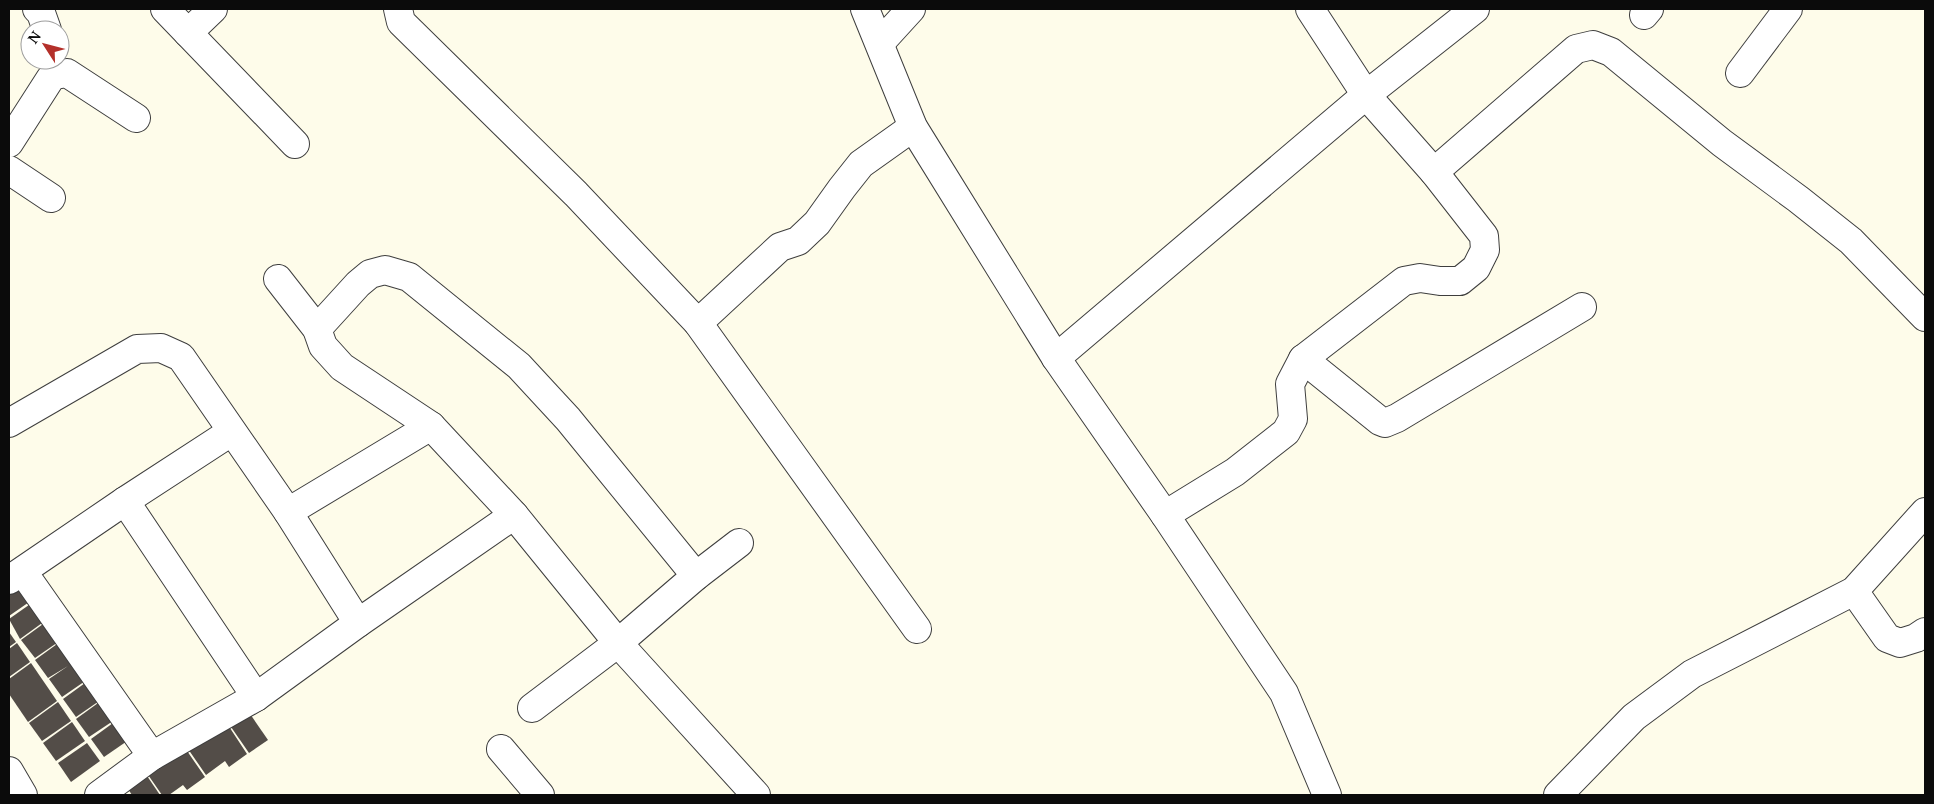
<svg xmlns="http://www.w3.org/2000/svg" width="1934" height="804" viewBox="0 0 1934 804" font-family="'Noto Serif',serif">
	<rect width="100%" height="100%" fill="#fefcea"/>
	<g fill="#534d48">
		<polygon points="22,579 35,598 9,616 9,589"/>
		<polygon points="36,600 49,618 20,639 9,619"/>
		<polygon points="50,619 64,638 35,658 21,640"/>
		<polygon points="9,632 16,642 9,647"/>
		<polygon points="64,639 91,677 62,697 49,679 68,666 48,678 35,660"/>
		<polygon points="17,643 30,662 9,677 9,649"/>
		<polygon points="31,663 57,701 28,722 9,694 9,679"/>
		<polygon points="92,678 105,697 76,717 63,699"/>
		<polygon points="105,698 119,717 89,737 76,719"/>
		<polygon points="58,702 71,721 42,741 29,723"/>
		<polygon points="248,711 268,740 249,753 229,724"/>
		<polygon points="120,718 133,737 104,757 91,739"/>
		<polygon points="72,722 85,741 56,761 43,743"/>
		<polygon points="228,725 247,754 229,767 225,761 206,775 186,746"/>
		<polygon points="87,743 100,761 71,782 58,763"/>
		<polygon points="185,748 205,777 187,790 183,785 169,795 162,795 144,769"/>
		<polygon points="143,770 160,795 132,795 124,783"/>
	</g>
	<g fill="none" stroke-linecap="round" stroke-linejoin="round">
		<defs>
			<g id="street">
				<polyline points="37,9 41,13 47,30"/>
				<polyline points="165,9 295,144"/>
				<polyline points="398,9 401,22 576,194 698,323 917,629"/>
				<polyline points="865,9 913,127 1056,358 1165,515 1284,693 1327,795"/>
				<polyline points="1310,9 1366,95 1434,172 1576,49 1593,45 1611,52 1722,143 1798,199 1851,241 1925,317"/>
				<polyline points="1644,15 1649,9"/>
				<polyline points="188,33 213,9"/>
				<polyline points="880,43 911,9"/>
				<polyline points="1740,73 1788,9"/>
				<polyline points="9,143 50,79 55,75 67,73 136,118"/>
				<polyline points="9,170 51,198"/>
				<polyline points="278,279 317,329 323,346 342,367 431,426 514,515 618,643 756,795"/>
				<polyline points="698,323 780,247 798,241 817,223 842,188 861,164 913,127"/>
				<polyline points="317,329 358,284 370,274 385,270 409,277 519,366 568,419 696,576"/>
				<polyline points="1056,358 1366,95 1475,9"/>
				<polyline points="1303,359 1380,421 1385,423 1397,418 1582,307"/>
				<polyline points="9,423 137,349 161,348 181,357 288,512 358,623"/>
				<polyline points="125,501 256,697"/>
				<polyline points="288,512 431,426"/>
				<polyline points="1165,515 1235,472 1286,432 1293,419 1290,384 1303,359 1404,281 1420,278 1440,281 1460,281 1476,268 1485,250 1484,236 1434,172"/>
				<polyline points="23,572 152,756"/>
				<polyline points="9,580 125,501 231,432"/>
				<polyline points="1854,591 1887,638 1900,643 1916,638 1925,632"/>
				<polyline points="532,708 618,643 696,576 739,543"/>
				<polyline points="501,749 540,795"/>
				<polyline points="9,771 23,795"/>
				<polyline points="99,795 152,756 256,697 358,623 514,515"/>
				<polyline points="1558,795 1634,717 1692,674 1854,591 1925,512"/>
			</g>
		</defs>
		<use href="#street" stroke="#3e3e3e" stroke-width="30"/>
		<use href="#street" stroke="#fff" stroke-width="28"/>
	</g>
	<rect width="1934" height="804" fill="none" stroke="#0b0b0b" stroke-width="20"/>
	<g transform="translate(45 45) rotate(306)"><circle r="24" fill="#ffffff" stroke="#9d9d9d"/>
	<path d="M0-4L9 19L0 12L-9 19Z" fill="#b4302a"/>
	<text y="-8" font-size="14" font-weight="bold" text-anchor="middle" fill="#0b0b0b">N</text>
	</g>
</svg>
